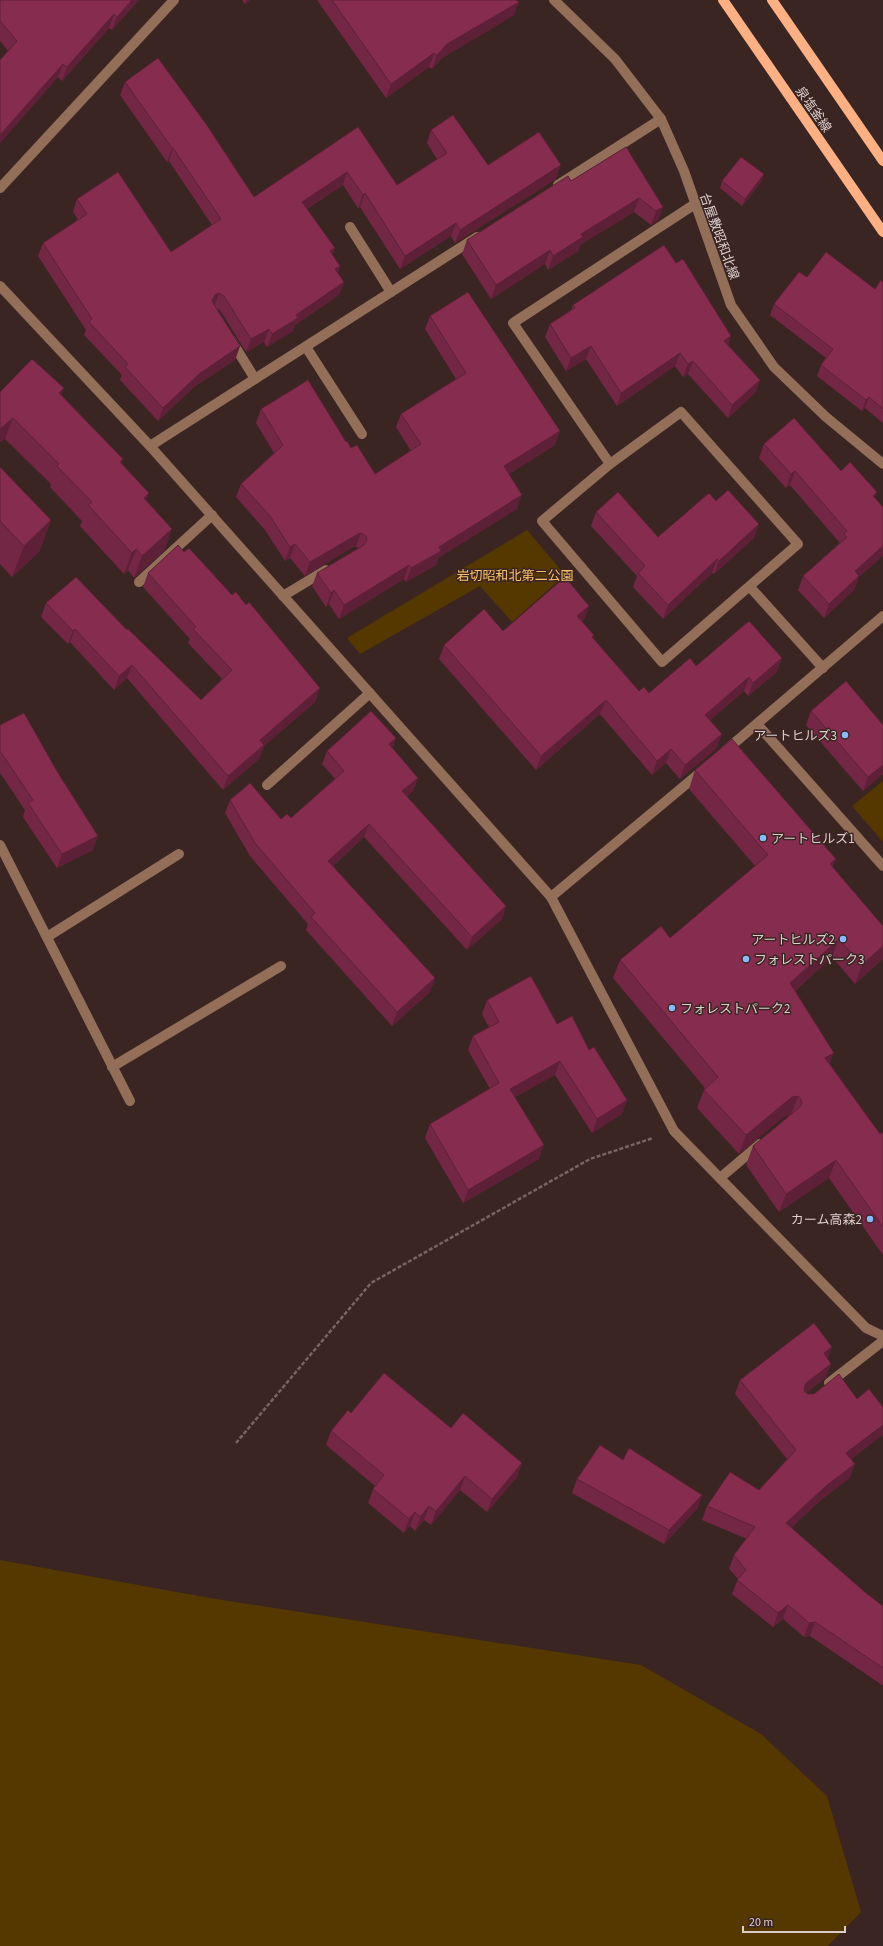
<svg xmlns="http://www.w3.org/2000/svg" width="883" height="1946" viewBox="0 0 883 1946" font-family="'Source Sans 3','Noto Sans JP',sans-serif">
	<rect width="100%" height="100%" fill="#3a2523"/>
	<g fill="#553700">
		<polygon points="527,530 565,575 512,622 480,586 360,654 347,638"/>
		<polygon points="883,781 883,842 852,806"/>
		<polygon points="0,1560 210,1598 641,1665 761,1734 827,1796 861,1912 828,1946 0,1946"/>
	</g>
	<g fill="none" stroke-linecap="round" stroke-linejoin="round">
		<polyline stroke="#786563" stroke-width="2.5" stroke-dasharray="4 2" stroke-linecap="butt" points="236,1443 371,1283 590,1159 653,1138"/>
		<g stroke="#936e59" stroke-width="10">
			<polyline points="554,0 615,59 661,119 684,171 731,305 774,367 826,417 883,464"/>
			<polyline points="558,185 661,119"/>
			<polyline points="0,188 174,0"/>
			<polyline points="350,227 391,292"/>
			<polyline points="0,286 150,446 551,897 674,1131 866,1328 883,1336"/>
			<polyline points="231,340 255,379"/>
			<polyline points="306,347 362,434"/>
			<polygon points="681,412 798,544 662,662 542,521 610,464"/>
			<polyline points="150,446 477,237"/>
			<polyline points="610,464 513,323 695,204"/>
			<polyline points="139,582 212,515"/>
			<polyline points="750,587 823,668"/>
			<polyline points="283,596 326,570"/>
			<polyline points="757,724 883,866"/>
			<polyline points="725,751 883,616"/>
			<polyline points="267,785 370,693"/>
			<polyline points="0,845 130,1101"/>
			<polyline points="551,897 702,771"/>
			<polyline points="47,937 179,854"/>
			<polyline points="112,1067 281,966"/>
			<polyline points="720,1178 760,1144"/>
			<polyline points="829,1383 883,1341"/>
		</g>
		<g stroke="#fcb084" stroke-width="10">
			<polyline points="723,0 883,232"/>
			<polyline points="772,0 883,161"/>
		</g>
	</g>
	<g fill="#732744">
		<polygon points="0,0 139,0 112,30 109,28 62,81 58,77 0,143 0,60 8,51 0,41"/>
		<polygon points="242,0 250,0 245,4"/>
		<polygon points="317,0 516,0 514,15 442,58 432,69 429,67 386,98"/>
		<polygon points="125,82 254,197 358,127 397,185 437,159 427,143 431,130 488,165 556,179 455,243 451,236 400,269 360,207 358,208 343,185 307,209 332,255 340,266 338,273 344,282 339,295 295,325 293,331 267,347 264,342 246,352 220,310 216,308 240,346 235,360 194,387 158,421 120,380 122,375 84,335 86,330 38,256 43,243 78,220 73,212 77,199 171,252 212,225 169,161 167,162 120,95"/>
		<polygon points="626,147 663,207 658,220 651,225 634,212 580,245 578,251 548,270 545,264 491,299 462,254 467,240 571,181"/>
		<polygon points="764,174 761,182 742,206 720,188 722,181"/>
		<polygon points="676,263 731,336 728,345 760,380 755,393 728,418 688,374 683,377 675,366 617,406 586,359 566,371 545,337 550,324 571,310 573,305"/>
		<polygon points="807,277 875,289 883,283 883,423 865,408 862,411 817,376 821,365 826,358 770,315 774,304"/>
		<polygon points="430,316 560,431 555,445 509,474 517,509 438,558 436,565 406,582 404,579 339,619 329,604 326,607 312,586 317,573 359,548 356,547 353,547 305,576 290,558 285,561 265,530 236,497 241,484 274,453 256,423 261,409 346,442 375,474 411,451 396,427 401,414 456,379 425,329"/>
		<polygon points="0,392 61,395 123,459 121,463 146,501 165,550 134,578 128,570 124,574 80,526 82,521 50,487 51,484 5,439"/>
		<polygon points="764,444 841,471 874,498 859,577 854,590 824,618 798,590 803,576 840,543 790,485 786,488 759,458"/>
		<polygon points="0,467 51,520 39,552 12,577 0,564"/>
		<polygon points="716,501 754,538 714,574 712,573 663,619 633,587 637,576 591,526 596,512 658,537"/>
		<polygon points="184,552 232,595 246,605 320,688 315,702 264,746 259,759 223,790 127,678 114,690 70,642 68,644 41,617 46,603 127,630 201,700 222,679 188,643 190,639 143,587 148,573"/>
		<polygon points="589,606 584,619 582,621 593,638 639,691 649,693 696,666 777,672 748,696 744,691 710,720 717,748 680,779 666,763 652,775 600,714 536,770 439,659 444,645 503,631"/>
		<polygon points="811,711 883,725 883,774 863,791 806,725"/>
		<polygon points="0,725 93,850 57,868 23,817 25,810 0,773"/>
		<polygon points="396,738 392,748 418,778 413,791 406,796 506,906 502,919 467,950 364,837 333,866 435,978 430,992 392,1026 306,930 308,924 250,856 225,813 230,800 281,819 291,818 335,779 322,764 327,751"/>
		<polygon points="695,770 833,868 883,926 883,959 855,984 832,957 795,991 830,1064 880,1134 883,1133 883,1255 829,1178 779,1212 746,1165 753,1146 791,1115 785,1116 739,1154 697,1108 704,1090 705,1088 613,978 620,960 670,938 755,866 689,789"/>
		<polygon points="487,1000 557,1024 622,1114 592,1133 555,1075 515,1097 539,1159 463,1203 425,1138 430,1124 490,1089 468,1050 473,1036 489,1027 482,1014"/>
		<polygon points="828,1359 826,1377 806,1393 851,1459 850,1478 822,1499 791,1528 867,1594 883,1606 883,1685 882,1685 810,1636 804,1637 783,1619 773,1627 732,1594 738,1579 729,1569 734,1555 747,1539 702,1520 707,1506 759,1490 787,1459 735,1394 740,1380"/>
		<polygon points="351,1413 451,1428 522,1463 517,1477 487,1512 460,1490 431,1525 424,1520 415,1531 410,1526 404,1533 368,1503 373,1489 375,1486 326,1445 331,1431"/>
		<polygon points="623,1460 702,1495 697,1509 664,1544 572,1493 577,1479"/>
	</g>
	<g fill="#5e2037">
		<polygon points="132,0 139,0 112,30 117,17"/>
		<polygon points="246,0 250,0 245,4"/>
		<polygon points="519,2 514,15 442,58 432,69 437,55 447,44"/>
		<polygon points="114,14 109,28 62,81 67,67"/>
		<polygon points="434,53 429,67 386,98 391,84"/>
		<polygon points="63,64 58,77 0,143 0,135"/>
		<polygon points="172,148 173,148 169,161 167,162"/>
		<polygon points="561,165 556,179 455,243 460,230"/>
		<polygon points="347,172 343,185 297,215 302,202"/>
		<polygon points="764,174 761,182 742,206 745,199"/>
		<polygon points="365,193 360,207 358,208 363,195"/>
		<polygon points="639,198 634,212 580,245 578,251 548,270 553,256 581,234"/>
		<polygon points="663,207 658,220 651,225 656,211"/>
		<polygon points="456,223 451,236 400,269 405,256"/>
		<polygon points="335,248 330,261 330,251"/>
		<polygon points="550,250 545,264 491,299 496,285"/>
		<polygon points="340,266 336,279 335,269"/>
		<polygon points="344,282 339,295 295,325 293,331 267,347 272,334 296,315"/>
		<polygon points="219,293 214,307 212,300 215,295"/>
		<polygon points="269,329 264,342 246,352 251,339"/>
		<polygon points="731,336 727,349 724,341"/>
		<polygon points="240,346 235,360 194,387 158,421 163,408 199,374"/>
		<polygon points="591,346 586,359 566,371 571,358"/>
		<polygon points="680,353 675,366 617,406 621,393"/>
		<polygon points="693,361 688,374 683,377 688,364"/>
		<polygon points="760,380 755,393 728,418 732,405"/>
		<polygon points="64,388 56,409 59,393"/>
		<polygon points="869,397 865,408 862,411 866,400"/>
		<polygon points="13,418 5,439 0,443 0,429"/>
		<polygon points="560,431 555,445 499,480 504,466"/>
		<polygon points="795,471 790,485 786,488 791,474"/>
		<polygon points="877,492 871,506 873,496"/>
		<polygon points="149,493 141,514 144,498"/>
		<polygon points="522,495 517,509 438,558 436,565 406,582 411,568 439,547"/>
		<polygon points="51,520 39,552 12,577 24,546"/>
		<polygon points="759,524 754,538 714,574 719,561"/>
		<polygon points="172,529 165,550 134,578 142,556"/>
		<polygon points="361,533 356,547 353,547 305,576 310,562 358,534"/>
		<polygon points="295,544 290,558 285,561 290,547"/>
		<polygon points="883,546 883,556 859,577 854,590 824,618 829,604 855,571"/>
		<polygon points="136,549 128,570 124,574 132,553"/>
		<polygon points="717,559 712,573 663,619 668,605"/>
		<polygon points="409,565 404,579 339,619 344,605"/>
		<polygon points="334,590 329,604 326,607 331,593"/>
		<polygon points="589,606 584,619 572,629 577,616"/>
		<polygon points="75,629 70,642 68,644 73,631"/>
		<polygon points="782,658 777,672 748,696 753,683"/>
		<polygon points="132,665 127,678 114,690 119,676"/>
		<polygon points="749,677 744,691 700,729 705,715"/>
		<polygon points="320,688 315,702 264,746 259,759 223,790 228,776 260,740"/>
		<polygon points="606,700 600,714 536,770 541,756"/>
		<polygon points="722,734 717,748 680,779 685,765"/>
		<polygon points="396,738 391,752 389,744"/>
		<polygon points="671,749 666,763 652,775 657,761"/>
		<polygon points="883,765 883,774 863,791 868,777"/>
		<polygon points="418,778 413,791 397,805 402,791"/>
		<polygon points="369,824 364,837 323,875 328,861"/>
		<polygon points="98,836 93,850 57,868 62,854"/>
		<polygon points="836,859 829,877 830,864"/>
		<polygon points="506,906 502,919 467,950 472,937"/>
		<polygon points="839,939 832,957 783,1001 790,983"/>
		<polygon points="883,946 883,959 855,984 862,965"/>
		<polygon points="435,978 430,992 392,1026 397,1012"/>
		<polygon points="834,1053 827,1071 825,1058"/>
		<polygon points="560,1061 555,1075 505,1102 510,1089"/>
		<polygon points="798,1096 791,1115 785,1116 739,1154 746,1135 792,1097"/>
		<polygon points="627,1100 622,1114 592,1133 597,1119"/>
		<polygon points="544,1145 539,1159 463,1203 468,1190"/>
		<polygon points="836,1160 829,1178 779,1212 786,1194"/>
		<polygon points="832,1347 827,1361 824,1353"/>
		<polygon points="831,1364 826,1377 801,1397 806,1383"/>
		<polygon points="883,1425 883,1435 841,1467 846,1453"/>
		<polygon points="522,1463 517,1477 487,1512 492,1499"/>
		<polygon points="855,1464 850,1478 822,1499 781,1537 786,1523 827,1485"/>
		<polygon points="465,1476 460,1490 431,1525 436,1511"/>
		<polygon points="702,1495 697,1509 664,1544 669,1530"/>
		<polygon points="429,1506 424,1520 415,1531 420,1517"/>
		<polygon points="415,1512 410,1526 404,1533 409,1519"/>
		<polygon points="788,1605 783,1619 773,1627 778,1613"/>
		<polygon points="815,1622 810,1636 804,1637 809,1623"/>
	</g>
	<g fill="#862d4f" stroke="#5e2037">
		<polygon points="0,0 132,0 117,17 114,14 67,67 63,64 0,135 0,60 17,41 0,21"/>
		<polygon points="332,0 516,0 519,2 447,44 437,55 434,53 391,84"/>
		<polygon points="158,58 206,124 254,197 358,127 397,185 447,153 431,130 453,115 488,165 539,132 561,165 460,230 456,223 405,256 365,193 363,195 347,172 302,202 335,248 330,251 340,266 335,269 344,282 296,315 298,318 272,334 269,329 251,339 224,296 219,293 215,295 212,300 213,303 240,346 199,374 163,408 125,367 128,364 89,322 92,319 43,243 87,214 77,199 118,172 171,252 221,219 173,148 172,148 125,82"/>
		<polygon points="626,147 663,207 656,211 639,198 581,234 583,237 553,256 550,250 496,285 467,240 568,176 571,181"/>
		<polygon points="741,157 764,174 745,199 722,181"/>
		<polygon points="664,245 676,263 683,259 731,336 724,341 760,380 732,405 693,361 688,364 680,353 621,393 591,346 571,358 550,324 575,308 573,305"/>
		<polygon points="826,252 875,289 881,280 883,283 883,409 869,397 866,400 821,365 833,349 774,304 799,272 807,277"/>
		<polygon points="468,292 560,431 504,466 522,495 439,547 441,551 411,568 409,565 344,605 334,590 331,593 317,573 364,545 367,540 366,536 361,533 358,534 310,562 295,544 290,547 270,516 241,484 283,445 261,409 308,380 346,442 347,441 351,448 357,445 375,474 421,444 401,414 466,373 430,316"/>
		<polygon points="32,359 64,388 59,393 123,459 120,462 149,493 144,498 172,529 142,556 136,549 132,553 88,505 92,502 57,466 59,464 13,418 0,429 0,392"/>
		<polygon points="794,418 841,471 850,462 877,492 873,496 883,507 883,546 855,571 859,576 829,604 803,576 847,537 844,534 847,531 795,471 791,474 764,444"/>
		<polygon points="0,467 51,520 24,546 0,521"/>
		<polygon points="728,490 759,524 719,561 717,559 668,605 638,573 645,566 596,512 618,492 658,537 709,493 716,501"/>
		<polygon points="178,545 184,552 189,548 232,595 236,592 246,605 249,602 320,688 260,740 264,745 228,776 132,665 119,676 75,629 73,631 46,603 76,577 127,630 128,629 201,700 232,670 193,629 196,627 148,573"/>
		<polygon points="565,577 589,606 577,616 594,635 592,637 639,691 644,687 649,693 690,658 696,666 749,621 782,658 753,683 749,677 705,715 722,734 685,765 671,749 657,761 606,700 541,756 444,645 484,609 503,631"/>
		<polygon points="846,681 883,725 883,765 868,777 811,711"/>
		<polygon points="371,711 396,738 389,744 418,778 402,791 506,906 472,937 369,824 328,861 435,978 397,1012 311,917 315,913 255,843 230,800 250,783 281,819 287,814 291,818 344,771 327,751"/>
		<polygon points="24,713 58,773 98,836 62,854 28,803 33,800 0,751 0,725"/>
		<polygon points="732,739 836,859 830,864 883,926 883,946 862,965 839,939 790,983 834,1053 825,1058 880,1134 883,1132 883,1227 836,1160 786,1194 753,1146 800,1107 802,1104 801,1099 798,1096 792,1097 746,1135 704,1090 718,1077 620,960 661,926 670,938 768,855 695,770"/>
		<polygon points="531,976 557,1024 572,1016 589,1050 594,1047 627,1100 597,1119 560,1061 510,1089 544,1145 468,1190 430,1124 499,1083 473,1036 499,1022 487,1000"/>
		<polygon points="814,1323 832,1347 824,1353 831,1364 806,1383 804,1389 805,1392 808,1394 814,1394 839,1374 857,1399 869,1389 883,1407 883,1425 846,1453 855,1464 827,1485 786,1523 867,1594 883,1606 883,1668 815,1622 809,1623 788,1605 778,1613 737,1580 746,1570 734,1555 755,1527 707,1506 730,1472 759,1490 796,1450 740,1380"/>
		<polygon points="384,1373 451,1428 463,1413 522,1463 492,1499 465,1476 436,1511 429,1506 420,1517 415,1512 409,1519 373,1489 384,1475 331,1431 348,1410 351,1413"/>
		<polygon points="600,1445 623,1460 629,1448 702,1495 669,1530 577,1479"/>
	</g>
	<g fill="#8cb9fc" stroke="#3a2523" stroke-width="1.5">
		<circle cx="845" cy="735" r="4"/>
		<circle cx="763" cy="838" r="4"/>
		<circle cx="843" cy="939" r="4"/>
		<circle cx="746" cy="959" r="4"/>
		<circle cx="672" cy="1008" r="4"/>
		<circle cx="870" cy="1219" r="4"/>
	</g>
	<g text-anchor="middle" stroke-width="3" stroke-linejoin="round" paint-order="stroke">
		<g font-size="13" fill="#ddcecd" stroke="#3a2523">
			<text transform="translate(814 109) rotate(55)" y="5">泉塩釜線</text>
			<text transform="translate(720 236) rotate(70)" y="5">台屋敷昭和北線</text>
		</g>
		<g font-size="13" fill="#fac168" stroke="#3a2523">
			<text x="515" y="580">岩切昭和北第二公園</text>
		</g>
		<g font-size="13" fill="#ddcecd" stroke="#3a2523" text-anchor="end">
			<text x="837" y="740">アートヒルズ3</text>
			<text x="771" y="843" text-anchor="start">アートヒルズ1</text>
			<text x="835" y="944">アートヒルズ2</text>
			<text x="754" y="964" text-anchor="start">フォレストパーク3</text>
			<text x="680" y="1013" text-anchor="start">フォレストパーク2</text>
			<text x="862" y="1224">カーム高森2</text>
		</g>
	</g>
	<path d="M743 1926v6h102v-6" fill="none" stroke="#ddcecd" stroke-width="2"/>
	<text x="749" y="1926" font-size="12" fill="#ddcecd" stroke="#3a2523" stroke-width="3" paint-order="stroke">20 m</text>
</svg>
